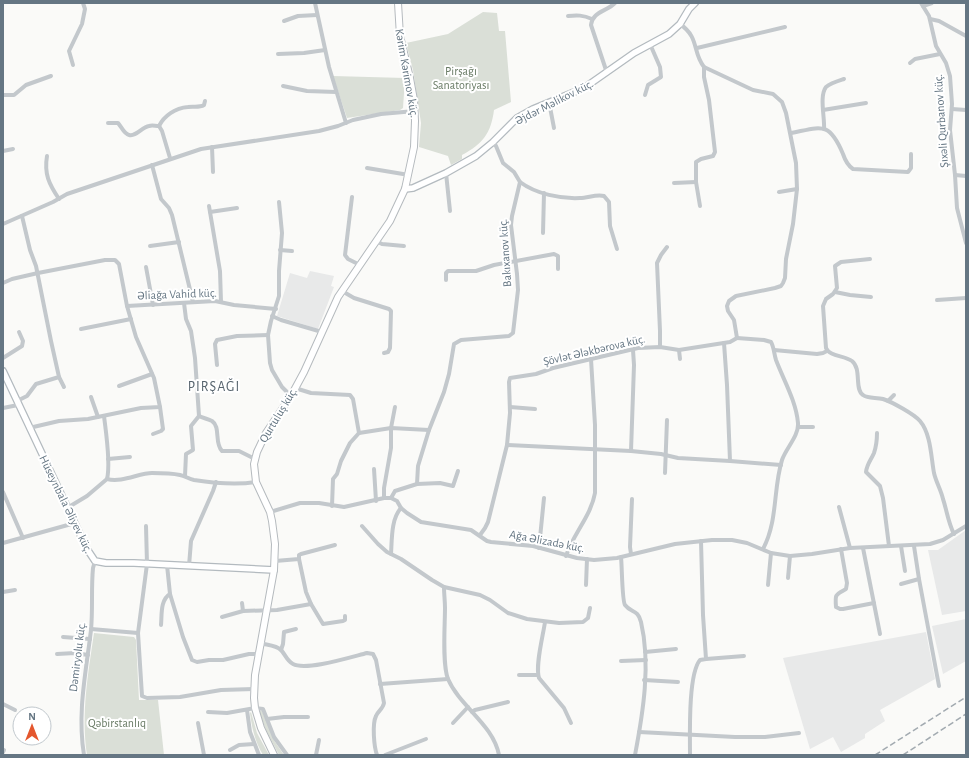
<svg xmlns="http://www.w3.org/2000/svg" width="969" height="758" viewBox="0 0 969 758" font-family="'Alegreya Sans',sans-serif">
	<rect width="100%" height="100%" fill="#fafaf8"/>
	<g fill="#e8e9e9">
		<polygon points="310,271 334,276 331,286 334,287 318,329 277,316 290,273 307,278"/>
		<polygon points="966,530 966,611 942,615 928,550 938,550"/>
		<polygon points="966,619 966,661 943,674 932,626"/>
		<polygon points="926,632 935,679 880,710 885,721 865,734 865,738 841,752 833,737 810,749 783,658"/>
	</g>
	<g fill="#dadfd7">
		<path d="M483 12 497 13 499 31H505L511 102 494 110C491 133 483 144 462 155V159L451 165 448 156 419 147 421 123 413 70 406 43 448 34Z"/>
		<polygon points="333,76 405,78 403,108 400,110 347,118"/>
		<path d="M94 633 134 637 136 640 139 700H158L164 755H87C81 713 88 674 94 633Z"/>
		<polygon points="259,711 262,711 275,742 284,755 279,755 266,730"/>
		<path d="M251 712 257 733 269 755H263C255 741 252 729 250 713Z"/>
	</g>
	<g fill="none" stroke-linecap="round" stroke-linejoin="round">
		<defs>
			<g id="secondary">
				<polyline points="405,189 413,188 446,173 476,156 493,142 517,118 533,109 584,88 634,53 669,34 680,24 689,9 695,3"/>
				<polyline points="3,371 87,549 95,561 106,563 134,563 274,570"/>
			</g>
			<polyline id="primary" points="274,755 261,728 255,708 254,698 255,675 274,570 275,544 272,521 270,512 256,482 254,464 257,452 266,433 291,396 304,372 338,297 390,221 405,189 414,147 415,121 414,100 410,78 400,36 398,3"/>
		</defs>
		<use href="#secondary" stroke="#b3babf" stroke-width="8"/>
		<use href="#primary" stroke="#b5babe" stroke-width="8"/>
		<g stroke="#c3c8cc" stroke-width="4">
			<polyline points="315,3 329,67 346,123"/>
			<polyline points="921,3 929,16 936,46 946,63 950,76 952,104 950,130 955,175 957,208 966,243"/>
			<polyline points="923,6 932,3"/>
			<path d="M568 16C577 15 583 15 592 19"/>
			<polyline points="930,19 939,21 966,36"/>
			<polyline points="284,21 298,16 317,15"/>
			<path d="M680 24C700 38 692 52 704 67L753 90 773 94 782 102 786 113 796 163 797 189 793 224 786 259 785 278 783 283 781 286 775 288 736 296 729 301 727 306 728 311 734 320 737 338"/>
			<polyline points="697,48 785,27"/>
			<polyline points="278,54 304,53 325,50"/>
			<polyline points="910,63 915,59 940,54"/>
			<polyline points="73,65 69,51 82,24 85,9 83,3"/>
			<path d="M607 73 591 25C593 11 606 12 615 3"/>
			<polyline points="283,86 307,91 336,92"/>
			<polyline points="3,95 14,95 26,85 51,76"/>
			<polyline points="645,95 648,85 661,77 660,67 650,44"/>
			<polyline points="549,102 554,128"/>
			<polyline points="952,109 966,110"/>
			<polyline points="823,110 866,103"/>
			<path d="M108 123H118C121 126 124 134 129 135 136 137 142 127 149 126 152 125 155 126 159 126L162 131 170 158"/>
			<path d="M159 126C164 116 175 108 188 107 193 106 199 108 204 105L205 101"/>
			<path d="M824 129C825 118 819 96 826 87 831 83 838 81 844 79"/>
			<path d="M791 133C822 127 829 121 843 154 845 160 847 165 853 169L908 172 911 168V154"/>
			<polyline points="212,147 213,172"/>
			<polyline points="3,151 13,149"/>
			<path d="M47 156C44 174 49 184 59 199"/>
			<polyline points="152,165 161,199 169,208 172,215 193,302"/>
			<polyline points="367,168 409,175"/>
			<polyline points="446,173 450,211"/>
			<polyline points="955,175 966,176"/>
			<path d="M520 182C536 194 561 199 580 198 588 198 596 194 604 196L609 202 610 226 617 249"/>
			<polyline points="674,183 696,182"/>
			<polyline points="779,192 797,189"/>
			<polyline points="352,197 345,255 348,259 360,265"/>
			<polyline points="279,202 282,233 279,271 279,296 271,321 268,335 270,363 272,370 282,387 291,396"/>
			<polyline points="209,206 210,212"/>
			<polyline points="700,206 696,182 696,162 701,159 713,156 715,152 709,100 704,77 704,67"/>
			<polyline points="3,224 53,202 67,194 201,149 319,131 338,126 353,120 381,114 415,111"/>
			<polyline points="543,233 544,193"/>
			<polyline points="376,241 382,244 404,246"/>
			<polyline points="150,246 179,242"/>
			<polyline points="280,250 292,251"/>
			<path d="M870 259 841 262 835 266 837 288 833 294 826 299 823 306 826 348C830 357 844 355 852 361 862 369 854 389 863 395 868 399 877 397 883 399 892 402 914 414 920 421 931 434 931 457 934 473 936 482 941 490 943 499 947 511 948 522 954 534"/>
			<polyline points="146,267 153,305"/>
			<polyline points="446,280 446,273 448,271 476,271 494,265 554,254 558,256 558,269"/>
			<polyline points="3,283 12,279 38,273 105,260 115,260 119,264 127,306 136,337 154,378 160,407 141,408 88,419 59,421 29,428"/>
			<polyline points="342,291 354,298 389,309 391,311 390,348 388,352 384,353"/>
			<polyline points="835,292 850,295 871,297"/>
			<polyline points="937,300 966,298"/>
			<polyline points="221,302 220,271 210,212 237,208"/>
			<polyline points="184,303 186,319 191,331 195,358 199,416 191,426 193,450 186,454 185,476"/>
			<polyline points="127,306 215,301 234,305 276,309"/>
			<polyline points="272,316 281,320 322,332"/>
			<polyline points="81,329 131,319"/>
			<path d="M737 338 764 340 771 342C774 347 774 354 776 360 784 381 796 401 798 423 799 436 786 448 782 460 773 489 778 521 763 549"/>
			<polyline points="724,343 727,385 730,461"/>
			<polyline points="660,347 660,331 657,263 661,255 667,247"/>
			<polyline points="679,350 680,359"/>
			<polyline points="774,350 817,354 823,353 827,351"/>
			<polyline points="3,358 22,346 23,341 19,332"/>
			<polyline points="217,365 215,344 217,340 237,336 268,335"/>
			<polyline points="59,377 64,387"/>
			<polyline points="119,386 152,374"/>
			<polyline points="295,388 311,393 350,395 353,399 359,433"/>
			<polyline points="91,397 98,417"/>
			<polyline points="17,401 27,396 36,384 59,377 51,341 36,266 30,250 22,216"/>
			<polyline points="888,401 894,395"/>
			<polyline points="510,407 535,409"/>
			<polyline points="3,408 18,405"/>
			<path d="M104 416C106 433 111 464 107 479"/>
			<path d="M199 416C203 418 208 419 212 421 221 427 214 443 222 451H239L255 459"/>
			<polyline points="798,427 813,427"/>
			<path d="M877 433C877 440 876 447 874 453 871 460 867 464 866 472L880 486 883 498 889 546"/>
			<polyline points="153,434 161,431 163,429 160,407"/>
			<polyline points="507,445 631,451 661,454 678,458 730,461 781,465"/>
			<polyline points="631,451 634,365 633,350"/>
			<polyline points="108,459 130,457"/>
			<polyline points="374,469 376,501"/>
			<polyline points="665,473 667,420"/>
			<polyline points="417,484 418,466 429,430 444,392 449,374 454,344 461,340 509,336 513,333 518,290 517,274 511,225 512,216 520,182 514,172 503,163 496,146 493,142"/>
			<polyline points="3,492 23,538"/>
			<polyline points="384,498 384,488 391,448 391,428 395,407"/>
			<polyline points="391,498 395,491 417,484 440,483 453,486 458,471"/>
			<polyline points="332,506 333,479 337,474 341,461 350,443 359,433 391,428 429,430"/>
			<polyline points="839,507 850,548"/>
			<path d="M67 508 87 496 107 479C122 483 139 473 152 473 161 473 171 473 180 475 185 476 189 479 194 480 213 483 237 485 256 482"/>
			<polyline points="270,512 300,503 319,503 344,507 384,498 391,498 397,501 401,508 407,513 421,522 471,530 487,541 491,542 533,546 577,558 594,560 617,558 675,544 712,540 732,540 747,543 771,553 790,556 812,554 850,548 930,544 943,540 966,526"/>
			<polyline points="146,526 147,564 138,633 142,696 147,698 180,697 221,690 254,689"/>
			<polyline points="362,526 378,544 387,552 401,559 432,580 444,587 480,595 490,600 508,613 527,619 559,623 583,622 588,618 590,608"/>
			<polyline points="480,535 485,528 488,522 507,445 510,413 509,382 510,378 536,374 553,368 638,348 660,347 679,350 730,342 737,338"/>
			<polyline points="3,543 75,523"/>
			<polyline points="901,546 905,571"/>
			<polyline points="914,546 919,579 939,686"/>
			<polyline points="539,548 544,498"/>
			<polyline points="863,548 880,634"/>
			<path d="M841 549 847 583 846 589C835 595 835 594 836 607L840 609H843L874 603"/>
			<path d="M391 554C392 539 391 519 401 508"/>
			<polyline points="631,554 630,547 632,499"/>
			<path d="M566 556C573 534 591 516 595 493V425L591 359"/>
			<path d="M621 557C622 565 622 601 625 605 631 613 638 609 641 622 651 664 643 713 635 755"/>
			<polyline points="275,561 299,559 299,555 301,554 335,545"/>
			<polyline points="167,565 170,594 183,637 192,660 197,662 209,660 223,660 249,654 258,654"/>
			<polyline points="189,566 191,541 213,491 216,482"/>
			<polyline points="788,578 790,556"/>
			<polyline points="901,584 919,579"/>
			<polyline points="586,585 587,559"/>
			<polyline points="768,585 771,553"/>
			<path d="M444 587C444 594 445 601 445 608 445 625 442 664 448 679 460 707 493 724 499 755"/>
			<polyline points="3,592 15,590"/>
			<polyline points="242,603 243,611"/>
			<polyline points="311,604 323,624 343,621 345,620 345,616"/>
			<polyline points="222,617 243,611 277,610 311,604 306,592 299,559"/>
			<path d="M545 622C543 636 535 666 539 678L564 708 571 723"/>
			<path d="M161 625C162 615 160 600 170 594"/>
			<polyline points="91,629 138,633"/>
			<polyline points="63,637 90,639"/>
			<path d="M260 643C266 645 276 645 281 650 285 654 287 661 293 664 306 671 351 657 367 653L373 654 376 660 384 703C383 709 378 711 376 716 372 724 374 747 377 755"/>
			<polyline points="281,650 283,644 284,632 296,629"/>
			<polyline points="645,652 676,649"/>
			<polyline points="57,654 75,653 88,655"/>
			<polyline points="706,659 744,656"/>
			<polyline points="621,661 646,660"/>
			<polyline points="519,675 538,675"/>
			<polyline points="644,680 678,682"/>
			<polyline points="380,684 448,679"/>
			<polyline points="3,704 15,710"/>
			<polyline points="247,710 250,732 259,755"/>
			<polyline points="208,712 227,713 255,708 263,709 274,737 287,755"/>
			<polyline points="472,712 475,710 508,702"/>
			<polyline points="267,719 284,717 308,717"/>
			<polyline points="198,723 204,755"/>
			<polyline points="453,723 468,707"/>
			<polyline points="639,732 735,737 765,737 799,733"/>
			<polyline points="230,750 239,745 254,744"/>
			<polyline points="3,752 4,750"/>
			<path d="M84 755C77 713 86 672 91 630 93 609 91 589 93 568L95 561"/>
			<polyline points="316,755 319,740"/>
			<polyline points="385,755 426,739"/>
			<path d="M690 755C690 735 688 674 700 660L706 659 703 615 701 541"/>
		</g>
		<use href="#secondary" stroke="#fff" stroke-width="5.5"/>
		<use href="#primary" stroke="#fff" stroke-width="6"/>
		<g stroke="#a2aab0" stroke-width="1.5" stroke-dasharray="6 3" stroke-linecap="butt">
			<polyline points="875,755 966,697"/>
			<polyline points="903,755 966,714"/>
		</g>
	</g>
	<g text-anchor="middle" stroke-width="4" stroke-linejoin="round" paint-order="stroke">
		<g font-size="12" fill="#687a64" stroke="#fff">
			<text x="461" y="75">Pirşağı<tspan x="461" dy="14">Sanatoriyası</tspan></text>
			<text x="117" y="727">Qəbirstanlıq</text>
		</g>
		<g font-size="12" fill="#657683" stroke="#fff">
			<text transform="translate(407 73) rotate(80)" y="4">Kərim Kərimov küç.</text>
			<text transform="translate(554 102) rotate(-27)" y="4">Əjdər Məlikov küç.</text>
			<text transform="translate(941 121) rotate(-94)" y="4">Şıxəli Qurbanov küç.</text>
			<text transform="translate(505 253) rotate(-94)" y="4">Bakıxanov küç.</text>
			<text transform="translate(177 294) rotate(-2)" y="4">Əliağa Vahid küç.</text>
			<text transform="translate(594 350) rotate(-13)" y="4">Şövlət Ələkbərova küç.</text>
			<text transform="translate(278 415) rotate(-59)" y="4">Qurtuluş küç.</text>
			<text transform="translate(66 504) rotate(64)" y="4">Hüseynbala Əliyev küç.</text>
			<text transform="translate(547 541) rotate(11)" y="4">Ağa Əlizadə küç.</text>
			<text transform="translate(77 657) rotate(-83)" y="4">Dəmiryolu küç.</text>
		</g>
		<g font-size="14" letter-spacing="1" fill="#57646e" stroke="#fff">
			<text x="214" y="391">PIRŞAĞI</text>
		</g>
	</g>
	<rect width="969" height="758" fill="none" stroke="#657683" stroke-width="8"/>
	<g transform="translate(32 726)"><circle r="19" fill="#ffffff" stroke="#c1c8cd"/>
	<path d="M0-3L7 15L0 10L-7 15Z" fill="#e4572e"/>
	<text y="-6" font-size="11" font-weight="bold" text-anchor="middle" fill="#657683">N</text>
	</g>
</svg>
